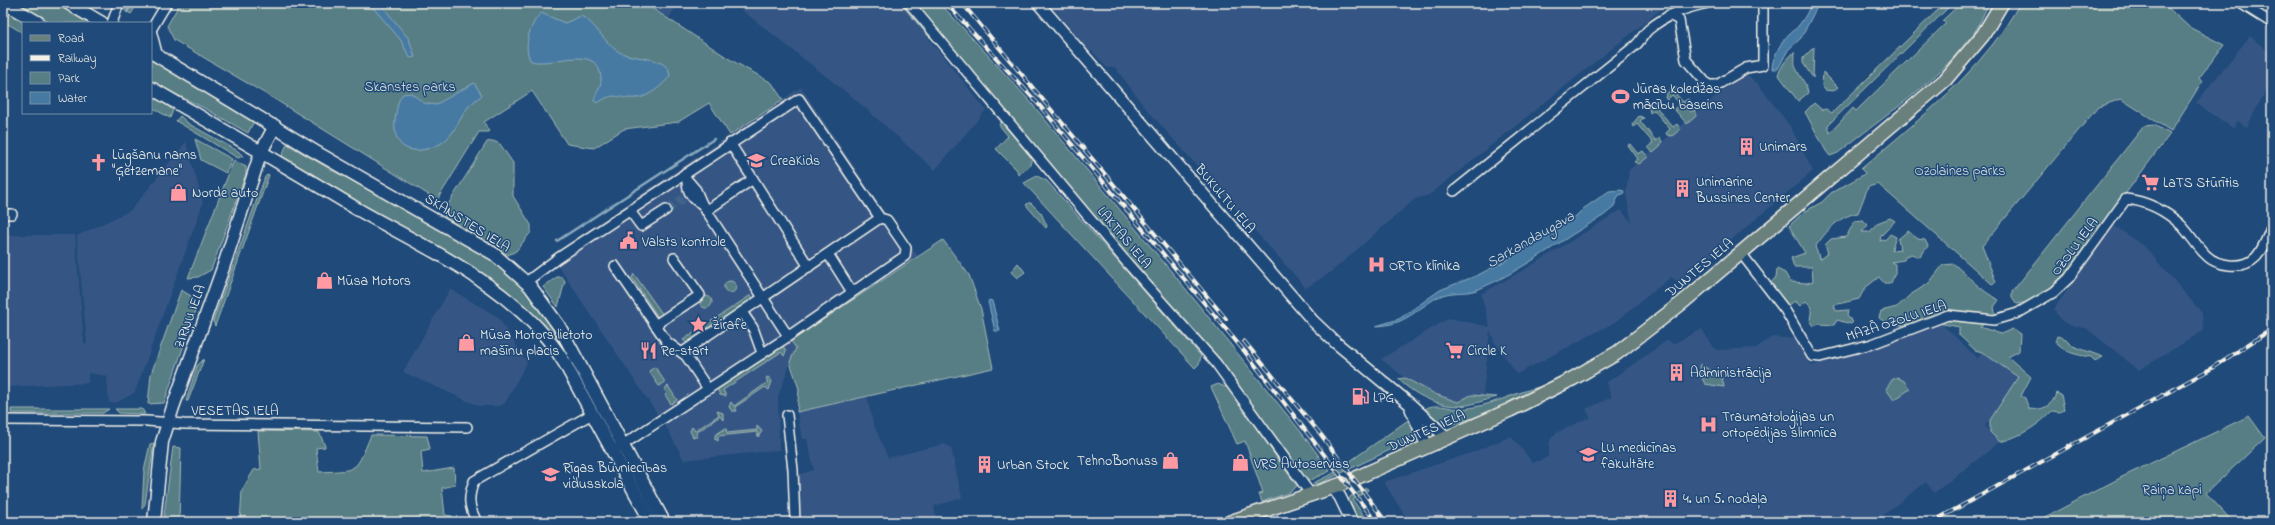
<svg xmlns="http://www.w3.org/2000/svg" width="2275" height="525" viewBox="0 0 2275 525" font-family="'Indie Flower',sans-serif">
	<rect width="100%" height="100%" fill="#1f4a7a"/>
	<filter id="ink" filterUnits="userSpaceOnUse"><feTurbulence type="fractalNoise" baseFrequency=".025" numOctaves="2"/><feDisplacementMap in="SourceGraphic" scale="8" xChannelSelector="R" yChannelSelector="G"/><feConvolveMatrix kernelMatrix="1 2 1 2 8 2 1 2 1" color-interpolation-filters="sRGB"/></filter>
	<g filter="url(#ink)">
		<g fill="#365785">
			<polygon points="644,3 678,3 669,18"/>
			<polygon points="733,3 900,3 986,110 935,170 856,100"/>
			<polygon points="1049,3 1669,3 1429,195 1415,199 1331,272 1306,288 1143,105 1115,67 1107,68 1093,52 1088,50"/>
			<polygon points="2250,36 2272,55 2272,78 2247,127 2238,121 2233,128 2196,103"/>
			<polygon points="1746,74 1757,83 1790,126 1813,171 1680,283 1671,277 1615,322 1517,374 1494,341 1490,330 1483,395 1471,395 1458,402 1435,394 1405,378 1381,359 1449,318 1490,327 1481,294 1529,267 1621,210 1632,223 1626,194 1629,170 1739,77"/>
			<polygon points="801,87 881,207 918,256 862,295 796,348 778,396 779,450 684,460 668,430 551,255"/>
			<polygon points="186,142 203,203 135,392 118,402 109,403 107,376 88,373 88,383 3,387 3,235 75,235 84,344 87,344 77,236 131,210"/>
			<polygon points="2113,225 2144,246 2202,313 2203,331 2139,370 2086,328 2072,326 2065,323 2059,318 2054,309"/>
			<polygon points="450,289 498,317 527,362 505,403 500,406 479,406 403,372"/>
			<polygon points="1941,323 1978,359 1982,351 2018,377 1985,426 2000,442 1934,493 1926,482 1874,522 1411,522 1407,519 1384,482 1474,452 1511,436 1533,463 1548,457 1550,440 1556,433 1588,418 1591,419 1586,409 1612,397 1606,383 1668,340 1673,344 1702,329 1713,348 1717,350 1756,348 1772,337 1795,339 1812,366"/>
			<polygon points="867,396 873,423 888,458 944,444 951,448 962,498 934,506 936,517 915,522 801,522 798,475 814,470 807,439 802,439 797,412"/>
		</g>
		<g fill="#577e84" stroke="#a6b8b6">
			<polygon points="17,3 57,3 90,23 51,23"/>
			<polygon points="112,3 138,3 131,14"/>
			<polygon points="180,3 644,3 731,60 772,83 783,100 730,135 709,103 678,122 624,129 594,148 567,144 532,91 484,122 489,132 479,132 437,200 276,100 174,40 167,26"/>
			<polygon points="900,3 904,3 932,37 929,37"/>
			<polygon points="915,3 940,3 1028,99 1185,288 1301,432 1330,471 1308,481 1305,478 1220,362 1107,232"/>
			<path d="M1945 3H1953L1828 125 1830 133 1853 108 1856 111 1946 23 1943 20 1961 3H1989C1984 13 1980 24 1974 33 1939 81 1884 116 1838 153L1830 156 1826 151 1805 112 1814 103 1822 110 1826 109 1832 113Z"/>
			<path d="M2020 3H2163L2189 27 2224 45 2199 78 2202 82 2171 131 2121 99 2098 107 1982 246 1996 282 1992 284 1878 184 1868 187 1858 213C1838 216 1827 231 1815 247L1820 259 1828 253 1825 245 1831 239 1846 237 1855 221 1863 220 1868 225 1862 232H1870L1877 223 1890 218 1895 221 1881 236 1880 241 1886 239 1890 234 1896 237 1892 248 1893 251 1900 250 1898 239 1908 231 1918 239 1925 240 1928 246 1920 257 1911 254 1906 256 1904 260 1891 262 1895 264V273L1891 283H1884L1879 277 1865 288 1859 299 1834 305 1836 311 1848 310 1847 316 1853 322 1851 324 1837 320 1834 325 1819 324 1814 326 1810 320 1812 307 1806 301 1800 306 1795 301 1786 307 1770 284 1776 277 1777 269 1785 273 1790 282 1807 283 1813 281 1812 267H1794L1791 258 1805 253 1789 226 1804 212 1822 202 1831 193 1863 175 1865 173 1861 169C1906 130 1956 92 1993 44 2003 31 2012 17 2020 3Z"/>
			<polygon points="3,7 31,23 23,23 23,33 3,21"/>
			<polygon points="1814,47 1813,78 1803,63 1803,58"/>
			<path d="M1794 52C1796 57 1794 60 1795 65 1798 75 1806 82 1808 93L1798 101 1778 74 1784 63Z"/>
			<polygon points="151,58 255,119 248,133 206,109 151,82"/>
			<polygon points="1823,72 1838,87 1833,91 1825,90 1822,86"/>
			<polygon points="1673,88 1680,89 1675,93 1683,102 1688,99 1690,102 1686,106 1691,112 1696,109 1696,116 1687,124 1674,109 1680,104 1672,95 1667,100 1665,98 1666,94"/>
			<polygon points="151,94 173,110 170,118 151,107"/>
			<polygon points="1656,102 1661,104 1657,108 1673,127 1677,124 1681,129 1672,136 1667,135 1666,133 1670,129 1654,110 1650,113 1649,108"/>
			<polygon points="180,116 189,124 238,151 243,156 238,158 176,121"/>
			<polygon points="1639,116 1644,118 1640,121 1656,141 1660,138 1662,141 1660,147 1653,153 1648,147 1653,143 1637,124 1633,127 1632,125"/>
			<polygon points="1001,122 1032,157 1030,165 1018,175 1017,170 996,149 1008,136 999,125"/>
			<polygon points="2154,125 2170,134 2061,280 2047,292 2028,302 2017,304 2012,297 2012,292 2144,126"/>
			<polygon points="195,139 232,159 226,173 201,160"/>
			<polygon points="493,141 500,144 513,163 513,196 531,225 531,232 516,251 508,255 445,218 444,211 487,142"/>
			<polygon points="287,144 337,173 390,199 489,258 507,271 546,314 617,441 614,443 569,357 544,324 528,310 489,280 281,158"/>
			<polygon points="1630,144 1638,154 1643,151 1648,157 1639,164 1634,162 1638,159 1628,145"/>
			<polygon points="234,160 246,167 246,174 211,270 198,277 188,278"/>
			<polygon points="268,174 269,175 215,326 213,321 265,177"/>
			<polygon points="1037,176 1047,181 1195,349 1201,356 1199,364 1195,368 1024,183"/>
			<polygon points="1028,203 1031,203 1041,213 1047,226 1046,228 1026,205"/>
			<polygon points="943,240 969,275 981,309 993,368 797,412 799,389 790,362 796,348 791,341"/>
			<polygon points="1018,263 1025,272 1017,278 1011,272"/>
			<path d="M1954 264C1969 277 1981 291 1999 300L1994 307 1996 316 1980 327 2001 334 2012 329 2020 334 2019 351 2008 357 2031 377 2021 396 2025 398 2029 409C2042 411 2053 406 2056 393L2061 395 2064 409 2060 412 2052 411C2038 426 2019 437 2000 442L1990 432V420L2018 377 1982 352 1975 350 1959 335V327L1933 322 1922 327 1888 324 1879 318 1881 311 1897 307 1910 295 1929 283 1943 265Z"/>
			<polygon points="634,274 663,315 658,317 632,278"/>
			<polygon points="557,277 562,277 565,281 558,307 543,287"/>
			<circle cx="730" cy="287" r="6"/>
			<polygon points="181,290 193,297 194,309 196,310 164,403 148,404 151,374"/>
			<polygon points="751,295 753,299 688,344 683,340"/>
			<circle cx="706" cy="302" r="6"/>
			<path d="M2057 336 2066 339 2073 346 2103 357 2095 361 2091 357C2077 355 2065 353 2055 342Z"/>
			<polygon points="782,344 786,351 784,356 781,352 723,390 726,396 720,395 717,388"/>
			<polygon points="204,359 188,401 186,401 197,366"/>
			<polygon points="1700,364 1722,378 1724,387 1705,384 1701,376"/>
			<polygon points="655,367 665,382 659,386 649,371"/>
			<polygon points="768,377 772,381 769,390 765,387 735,407 737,411 732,411 729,407 731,402 734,406 768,382 766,378"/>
			<polygon points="1897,377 1904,381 1910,389 1894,400 1886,389 1892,380"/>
			<path d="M1405 378 1435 394 1458 402 1471 395 1497 397C1485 400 1472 405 1460 406 1436 406 1415 395 1398 379Z"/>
			<polygon points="1218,384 1228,388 1297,486 1288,493 1262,502 1259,494 1263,493 1245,441 1237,444 1211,387"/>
			<polygon points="668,386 677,400 671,404 665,395 667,393 664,389"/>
			<path d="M1543 386C1534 394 1463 424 1451 424 1439 424 1431 416 1425 409 1435 402 1450 409 1461 409 1490 407 1515 392 1543 386Z"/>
			<polygon points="11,409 109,409 103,413 11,413"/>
			<polygon points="115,409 142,409 145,414 119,413"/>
			<polygon points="717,411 723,413 723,420 720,416 696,433 698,437 693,437 690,431 692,427 695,431 719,415"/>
			<polygon points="2249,416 2265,438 2206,493 2233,522 2036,522 2122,477"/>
			<path d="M1411 418C1414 429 1415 434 1407 442L1318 484 1313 483 1332 474Z"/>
			<polygon points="757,426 762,431 758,437 757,432 718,436 718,441 715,439 715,435 726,428 727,433 757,430"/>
			<path d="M258 431 319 432 325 446V447L316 448 319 472C359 470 355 473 371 435L427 436 430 449 421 451 423 473 454 468 455 485 442 488 445 515 452 516 453 522H240L242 490 254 470 261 469Z"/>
			<polygon points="154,443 145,504 142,509 144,471 150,444"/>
			<polygon points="173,447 181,448 179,522 163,522"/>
			<polygon points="1367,488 1368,490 1353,500 1368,522 1359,522 1347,502 1351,496"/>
		</g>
		<g fill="#467aa3" stroke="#8caabf">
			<polygon points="369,3 380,3 409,39 415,57 410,58 400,39"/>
			<path d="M1812 3H1819L1801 38 1788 50 1778 69H1772C1772 58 1781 41 1790 33 1793 30 1797 29 1799 25 1805 18 1808 11 1812 3Z"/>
			<path d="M541 13 565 23 581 16C595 22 604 43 619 52 635 60 655 55 668 68L670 76C663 85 648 98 636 98 618 100 615 90 598 103L594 101C595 94 601 87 601 80 600 39 546 70 530 60 523 45 530 24 541 13Z"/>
			<path d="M474 83 482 95C478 99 474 101 470 105 459 117 455 136 440 144 412 158 389 149 396 114 397 107 398 99 403 94L411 93 424 103 435 105Z"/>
			<path d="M1620 190 1624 191 1623 194 1619 195 1613 208 1603 216C1562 239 1524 270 1479 289 1466 295 1451 290 1438 297 1415 310 1406 325 1376 326L1399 319 1440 290 1478 275 1505 261 1540 236 1554 231 1565 222 1575 217 1583 209 1609 191Z"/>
			<polygon points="989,300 992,301 1000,331 995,331 988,302"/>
		</g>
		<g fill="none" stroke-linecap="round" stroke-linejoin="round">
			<g stroke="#8caabf" stroke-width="2.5">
				<polyline points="127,12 132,3"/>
				<polyline points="557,241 714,139"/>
			</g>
			<polyline stroke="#3f638a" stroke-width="9" stroke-dasharray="9 4.5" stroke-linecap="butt" points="666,210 683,199"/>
			<defs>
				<g id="minor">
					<polyline points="909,3 1128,264 1216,363 1312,496"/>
					<polyline points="2240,3 2272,23"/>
					<polyline points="1669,15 1679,20 1686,60 1708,85 1717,85 1746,68 1763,65 1763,3"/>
					<polyline points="112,23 119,3"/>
					<polyline points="151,30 167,3"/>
					<polyline points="151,30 158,57"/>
					<polyline points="730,143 809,267"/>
					<polyline points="683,175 696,190 702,204 788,336"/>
					<path d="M687 182C687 192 693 200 702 204"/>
					<path d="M1454 191 1636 45C1641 40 1644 34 1648 30 1667 14 1685 8 1708 3"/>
					<polyline points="630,211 641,226 666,210"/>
					<polyline points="706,211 753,179"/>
					<polyline points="3,214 12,214"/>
					<path d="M1741 253 1785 310 1812 356 1820 357 1872 344 1948 315 1994 320 2018 313 2054 292 2069 278 2126 199C2146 201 2166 211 2181 225 2190 234 2197 247 2207 256 2213 262 2220 264 2229 265 2258 268 2262 249 2272 226"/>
					<polyline points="828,254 852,292"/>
					<polyline points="615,266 667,342 686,356 708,389"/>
					<polyline points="526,282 558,258 799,99 880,218 887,220 906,248 905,256 783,340 618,448"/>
					<polyline points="742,312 753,328 762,353"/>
					<polyline points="655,325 700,295 674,258"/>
					<polyline points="683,352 880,218"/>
					<polyline points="787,415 793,470 795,522"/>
					<polyline points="3,420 147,421 184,424 467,427"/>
					<path d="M477 522C468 506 468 497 474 481L592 414"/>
				</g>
				<g id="tertiary">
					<polyline points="1038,3 1313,321 1335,342 1411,405 1446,437"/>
					<polyline points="1411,409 1427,446"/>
					<polyline points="1333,488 1340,497 1352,522"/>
				</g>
				<g id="secondary">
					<polyline points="4,3 39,23"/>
					<polyline points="68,3 102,23"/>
					<polyline points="151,52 314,151 494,254 530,286 559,326 664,522"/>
					<path d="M151 88C220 128 289 168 357 209 429 250 519 289 564 362L651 522"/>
					<polyline points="154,522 162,442 173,407 223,268 261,152 275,126"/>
				</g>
				<g id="primary">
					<polyline points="1358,477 1510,410 1572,379 1617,353 1683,302 1945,80 1983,35 2002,3"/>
					<polyline points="1230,522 1342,484"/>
				</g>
			</defs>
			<use href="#minor" stroke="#f4f1e8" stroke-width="12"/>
			<use href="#tertiary" stroke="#f4f1e8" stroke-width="14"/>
			<use href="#secondary" stroke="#f4f1e8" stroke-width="15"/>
			<use href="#primary" stroke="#f4f1e8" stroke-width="16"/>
			<use href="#minor" stroke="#1f4a7a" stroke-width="9"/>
			<use href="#tertiary" stroke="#1f4a7a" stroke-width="11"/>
			<use href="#secondary" stroke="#1f4a7a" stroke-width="12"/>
			<use href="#primary" stroke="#6a807d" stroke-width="13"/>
			<defs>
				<g id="rail">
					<polyline points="946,3 1040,106 1245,352 1376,522"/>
					<polyline points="962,3 1226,319"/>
					<polyline points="1244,341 1322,436 1386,522"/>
					<polyline points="1932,522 2207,371 2272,329"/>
				</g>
			</defs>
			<use href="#rail" stroke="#f4f1e8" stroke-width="4"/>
			<use href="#rail" stroke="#1f4a7a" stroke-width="2.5" stroke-dasharray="8" stroke-linecap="butt"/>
		</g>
	</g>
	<defs>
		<symbol id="stadium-bare" viewBox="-9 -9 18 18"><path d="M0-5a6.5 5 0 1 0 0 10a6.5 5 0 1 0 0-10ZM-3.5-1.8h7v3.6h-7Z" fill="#ff9aa2" stroke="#1f4a7a" stroke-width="2.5" paint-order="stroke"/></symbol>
		<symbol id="building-bare" viewBox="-9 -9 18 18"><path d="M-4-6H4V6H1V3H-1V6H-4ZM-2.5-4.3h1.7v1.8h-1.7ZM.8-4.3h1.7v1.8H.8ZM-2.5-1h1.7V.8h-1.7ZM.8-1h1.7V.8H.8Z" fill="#ff9aa2" stroke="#1f4a7a" stroke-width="2.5" paint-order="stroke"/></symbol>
		<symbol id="school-bare" viewBox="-9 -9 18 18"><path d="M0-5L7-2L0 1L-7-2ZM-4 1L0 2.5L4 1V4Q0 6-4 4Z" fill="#ff9aa2" stroke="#1f4a7a" stroke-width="2.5" paint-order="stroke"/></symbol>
		<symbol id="church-bare" viewBox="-9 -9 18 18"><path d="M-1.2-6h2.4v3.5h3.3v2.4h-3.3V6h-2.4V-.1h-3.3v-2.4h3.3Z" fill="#ff9aa2" stroke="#1f4a7a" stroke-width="2.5" paint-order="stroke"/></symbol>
		<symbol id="supermarket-bare" viewBox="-9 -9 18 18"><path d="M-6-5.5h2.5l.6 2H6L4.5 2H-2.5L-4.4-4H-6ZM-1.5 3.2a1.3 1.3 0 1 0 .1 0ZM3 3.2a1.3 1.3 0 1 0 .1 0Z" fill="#ff9aa2" stroke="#1f4a7a" stroke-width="2.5" paint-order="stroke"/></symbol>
		<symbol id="shop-bare" viewBox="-9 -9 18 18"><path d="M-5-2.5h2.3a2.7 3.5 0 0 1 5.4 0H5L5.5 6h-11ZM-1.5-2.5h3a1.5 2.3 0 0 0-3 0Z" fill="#ff9aa2" stroke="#1f4a7a" stroke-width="2.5" paint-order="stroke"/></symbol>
		<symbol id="civic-bare" viewBox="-9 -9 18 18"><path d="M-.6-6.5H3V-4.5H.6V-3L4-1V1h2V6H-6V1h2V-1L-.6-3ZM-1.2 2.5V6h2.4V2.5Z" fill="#ff9aa2" stroke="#1f4a7a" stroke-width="2.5" paint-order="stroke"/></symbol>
		<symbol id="hospital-bare" viewBox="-9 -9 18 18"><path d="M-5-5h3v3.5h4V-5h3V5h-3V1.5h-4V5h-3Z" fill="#ff9aa2" stroke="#1f4a7a" stroke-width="2.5" paint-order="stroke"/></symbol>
		<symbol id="sight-bare" viewBox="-9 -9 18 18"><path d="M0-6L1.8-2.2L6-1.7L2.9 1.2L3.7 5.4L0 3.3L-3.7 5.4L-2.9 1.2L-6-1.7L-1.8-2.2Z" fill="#ff9aa2" stroke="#1f4a7a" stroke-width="2.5" paint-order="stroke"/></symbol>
		<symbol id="restaurant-bare" viewBox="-9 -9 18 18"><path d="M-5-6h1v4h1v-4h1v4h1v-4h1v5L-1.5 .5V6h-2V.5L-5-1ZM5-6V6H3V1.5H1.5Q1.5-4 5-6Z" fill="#ff9aa2" stroke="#1f4a7a" stroke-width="2.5" paint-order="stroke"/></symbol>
		<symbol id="fuel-bare" viewBox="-9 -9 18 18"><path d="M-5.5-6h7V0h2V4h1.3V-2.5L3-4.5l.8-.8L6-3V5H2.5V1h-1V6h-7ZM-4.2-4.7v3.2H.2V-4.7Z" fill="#ff9aa2" stroke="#1f4a7a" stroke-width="2.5" paint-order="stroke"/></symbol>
	</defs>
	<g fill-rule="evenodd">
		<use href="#stadium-bare" x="1608" y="84" width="25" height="25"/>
		<use href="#building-bare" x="1734" y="134" width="25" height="25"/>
		<use href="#school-bare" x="744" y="148" width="25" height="25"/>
		<use href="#church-bare" x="86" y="150" width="25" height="25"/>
		<use href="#supermarket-bare" x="2138" y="170" width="25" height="25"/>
		<use href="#building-bare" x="1670" y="176" width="25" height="25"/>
		<use href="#shop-bare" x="166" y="180" width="25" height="25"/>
		<use href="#civic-bare" x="616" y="228" width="25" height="25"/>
		<use href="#hospital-bare" x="1364" y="252" width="25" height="25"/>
		<use href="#shop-bare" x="312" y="268" width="25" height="25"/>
		<use href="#sight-bare" x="686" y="312" width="25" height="25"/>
		<use href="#shop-bare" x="454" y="330" width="25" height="25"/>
		<use href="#restaurant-bare" x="636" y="338" width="25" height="25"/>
		<use href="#supermarket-bare" x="1442" y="338" width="25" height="25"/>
		<use href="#building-bare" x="1664" y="360" width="25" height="25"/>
		<use href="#fuel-bare" x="1348" y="384" width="25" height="25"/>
		<use href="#hospital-bare" x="1696" y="412" width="25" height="25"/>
		<use href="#school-bare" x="1576" y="442" width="25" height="25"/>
		<use href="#shop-bare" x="1158" y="448" width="25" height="25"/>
		<use href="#shop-bare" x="1228" y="450" width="25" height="25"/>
		<use href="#building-bare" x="972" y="452" width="25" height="25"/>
		<use href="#school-bare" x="538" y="462" width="25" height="25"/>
		<use href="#building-bare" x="1658" y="486" width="25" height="25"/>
	</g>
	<g text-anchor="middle" stroke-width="3" stroke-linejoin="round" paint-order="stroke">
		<g font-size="14" fill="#dce0d9" stroke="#1f4a7a">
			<text x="410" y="91">Skanstes parks</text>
			<text x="1960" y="175">Ozolaines parks</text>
			<text x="2172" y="494">Raiņa kapi</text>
		</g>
		<g font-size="14" fill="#f4f1e8" stroke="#1f4a7a" text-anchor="start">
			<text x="1633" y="93">Jūras koledžas<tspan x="1633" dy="16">mācību baseins</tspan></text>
			<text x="1759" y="151">Unimars</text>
			<text x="112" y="159">Lūgšanu nams<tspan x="112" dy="16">"Ģetzemane"</tspan></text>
			<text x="770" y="165">CreaKids</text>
			<text x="1696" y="186">Unimarine<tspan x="1696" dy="16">Bussines Center</tspan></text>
			<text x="2163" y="187">LaTS Stūrītis</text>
			<text x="192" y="197">Norde auto</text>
			<text x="642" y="246">Valsts kontrole</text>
			<text x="1389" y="270">ORTO klīnika</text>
			<text x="337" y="285">Mūsa Motors</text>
			<text x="712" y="329">Žirafe</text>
			<text x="480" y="339">Mūsa Motors lietoto<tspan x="480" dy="16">mašīnu placis</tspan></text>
			<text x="661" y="355">Re-start</text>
			<text x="1467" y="355">Circle K</text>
			<text x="1690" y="377">Administrācija</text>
			<text x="1373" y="402">LPG</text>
			<text x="1722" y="421">Traumatoloģijas un<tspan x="1722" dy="16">ortopēdijas slimnīca</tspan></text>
			<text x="1601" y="452">LU medicīnas<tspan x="1601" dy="16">fakultāte</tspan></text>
			<text x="1158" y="465" text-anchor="end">TehnoBonuss</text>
			<text x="1254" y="468">VRS Autoserviss</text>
			<text x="997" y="469">Urban Stock</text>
			<text x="563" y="472">Rīgas Būvniecības<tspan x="563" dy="16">vidusskola</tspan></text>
			<text x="1683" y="503">4. un 5. nodaļa</text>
		</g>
		<g font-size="14" fill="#f4f1e8" stroke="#1f4a7a">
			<text transform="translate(1226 198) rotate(50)" y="5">BUKULTU IELA</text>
			<text transform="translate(468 222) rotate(32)" y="5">SKANSTES IELA</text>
			<text transform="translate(1125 237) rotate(50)" y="5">LAKTAS IELA</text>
			<text transform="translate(2074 246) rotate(-53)" y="5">OZOLU IELA</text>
			<text transform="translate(1699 267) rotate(-40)" y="5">DUNTES IELA</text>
			<text transform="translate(189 316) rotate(-70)" y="5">ZIRŅU IELA</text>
			<text transform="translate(1896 320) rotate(-18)" y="5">MAZĀ OZOLU IELA</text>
			<text x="235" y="415">VESETAS IELA</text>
			<text transform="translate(1426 430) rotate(-24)" y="5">DUNTES IELA</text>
		</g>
		<g font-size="15" font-style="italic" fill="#dadfde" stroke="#1f4a7a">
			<text transform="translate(1530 239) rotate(-30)" y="5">Sarkandaugava</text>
		</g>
	</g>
	<rect width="2275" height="525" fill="none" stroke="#1f4a7a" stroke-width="16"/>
	<rect x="8" y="8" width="2259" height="509" fill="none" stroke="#f4f1e8" stroke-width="1.5" filter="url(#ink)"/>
	<rect x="22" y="22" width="130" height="92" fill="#1f4a7a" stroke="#748da6"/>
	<rect x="30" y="35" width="20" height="6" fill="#6a807d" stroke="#748da6"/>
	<text x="58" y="42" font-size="12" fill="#f4f1e8">Road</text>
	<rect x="30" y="55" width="20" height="6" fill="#f4f1e8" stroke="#748da6"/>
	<text x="58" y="62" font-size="12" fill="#f4f1e8">Railway</text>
	<rect x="30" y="72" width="20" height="12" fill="#577e84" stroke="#748da6"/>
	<text x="58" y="82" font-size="12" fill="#f4f1e8">Park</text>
	<rect x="30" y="92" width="20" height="12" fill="#467aa3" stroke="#748da6"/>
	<text x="58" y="102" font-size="12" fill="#f4f1e8">Water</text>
</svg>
